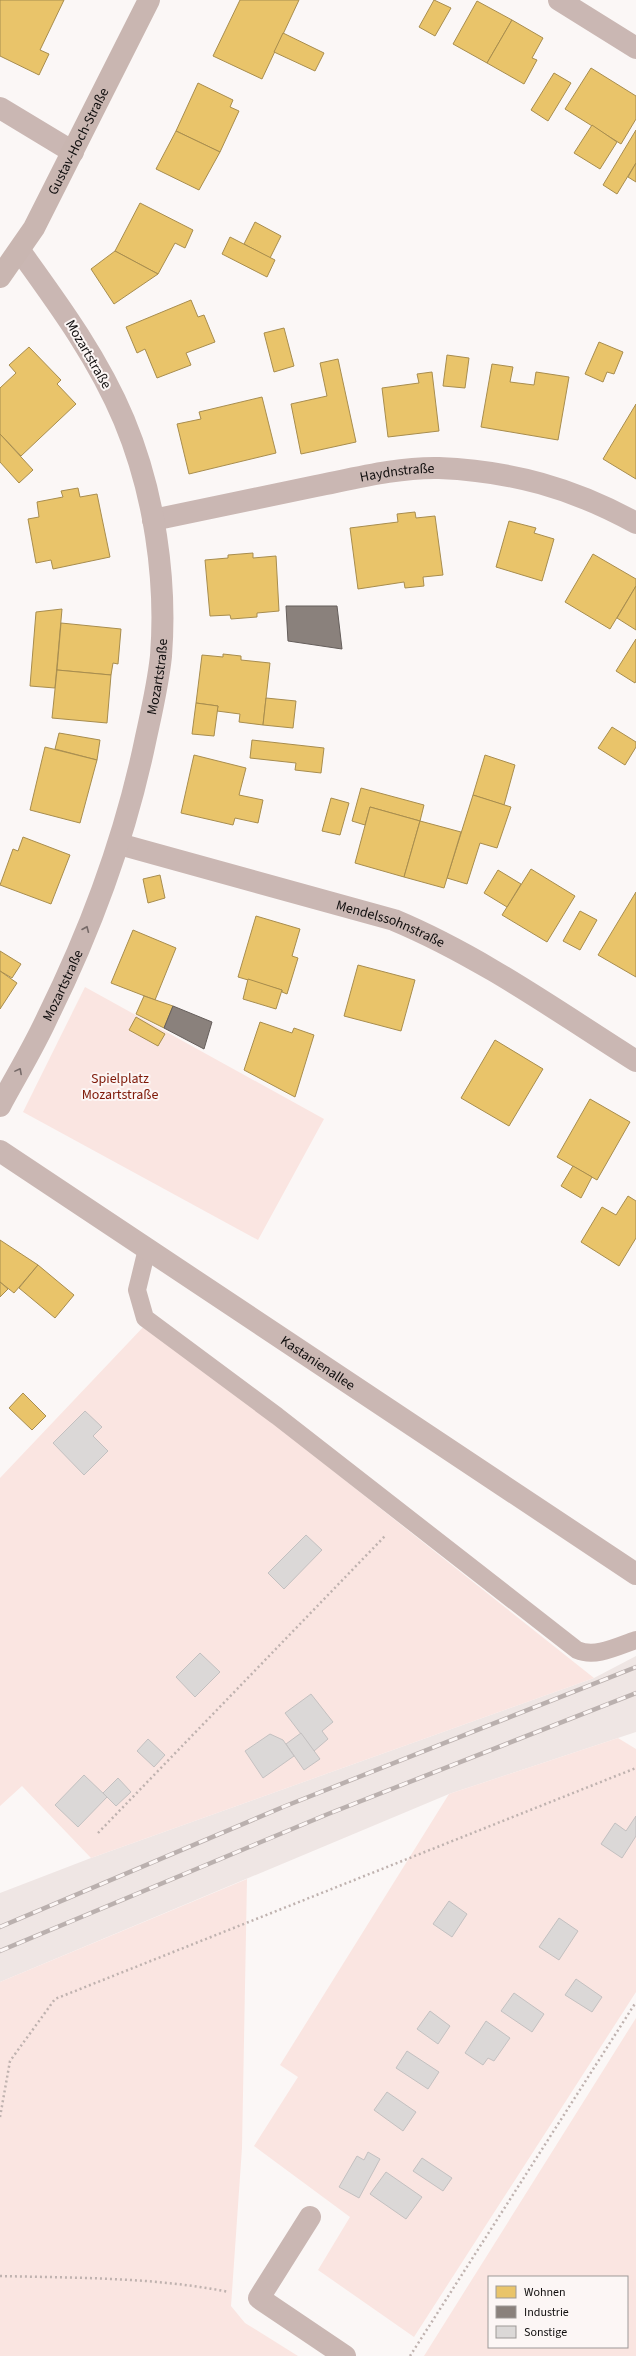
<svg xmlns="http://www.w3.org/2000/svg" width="636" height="2356" viewBox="0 0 636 2356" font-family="'Source Sans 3',sans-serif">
	<rect width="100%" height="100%" fill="#fbf7f6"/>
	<polygon fill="#efe6e4" points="636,1656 636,1732 449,1794 0,1982 0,1893 91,1858 594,1678"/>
	<g fill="#fae5e1" fill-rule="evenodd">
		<polygon points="85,987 324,1119 258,1240 23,1112"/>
		<polygon points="147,1323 594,1678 91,1858 22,1786 0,1806 0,1478"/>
		<polygon points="618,1738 636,1749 636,1992 414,2337 318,2270 350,2217 254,2146 298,2077 280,2065 449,1794"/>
		<polygon points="247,1879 242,2148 231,2306 245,2323 298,2356 0,2356 0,1982"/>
		<path d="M636 2018V2356H424ZM489 2277H627V2347H489Z"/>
	</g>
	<g fill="#e9c46a" stroke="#a88d4e">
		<polygon points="0,0 64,0 40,50 49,54 39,75 0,56"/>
		<polygon points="240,0 299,0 262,79 213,56"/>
		<polygon points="434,0 451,8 435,36 419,27"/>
		<polygon points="477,1 512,20 487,63 453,44"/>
		<polygon points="512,20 543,38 532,58 537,60 524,84 487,63"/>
		<polygon points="283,33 324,53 315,71 274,52"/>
		<polygon points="591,68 636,96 636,119 621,144 565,109"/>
		<polygon points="554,73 571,83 548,121 531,110"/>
		<polygon points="198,83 233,100 230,107 239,111 220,152 176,131"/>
		<polygon points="592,125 617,142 600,169 574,153"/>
		<polygon points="636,130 636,163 617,194 603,185"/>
		<polygon points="176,131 220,152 199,190 156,169"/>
		<polygon points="636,163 636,182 628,177"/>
		<polygon points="140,203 193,230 185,248 175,243 158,274 115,251"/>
		<polygon points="255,222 281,236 270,258 244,244"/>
		<polygon points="230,237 275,260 267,277 222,254"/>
		<polygon points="115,251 158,274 114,304 91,269"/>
		<polygon points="191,300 198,317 204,315 215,342 186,353 191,365 157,378 145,349 137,353 126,327"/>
		<polygon points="284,328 294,366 274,372 264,333"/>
		<polygon points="599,342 623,352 614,374 607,372 603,382 585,374"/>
		<polygon points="29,347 61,380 57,384 76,404 21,456 0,434 0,388 16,373 9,365"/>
		<polygon points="447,355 469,358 465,388 443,386"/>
		<polygon points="338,359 356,442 301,454 291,404 327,396 320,363"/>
		<polygon points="492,364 513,367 510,382 534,385 536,372 569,377 558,440 481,427"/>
		<polygon points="432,372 439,431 388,437 382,388 419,383 417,374"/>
		<polygon points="262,397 276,453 189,474 177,424 201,419 199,412"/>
		<polygon points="636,404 636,479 603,459"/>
		<polygon points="0,434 33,470 19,483 0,462"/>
		<polygon points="78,488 80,497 97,494 110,557 53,569 51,560 36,563 28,519 39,517 37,502 63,497 61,491"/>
		<polygon points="415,512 416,518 435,516 443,575 423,577 424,586 405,588 404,582 358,589 350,528 398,522 397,514"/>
		<polygon points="509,521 536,528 534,533 554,539 542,581 496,567"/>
		<polygon points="253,553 253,558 276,556 279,611 257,613 257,617 231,619 230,615 210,616 205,560 228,558 228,555"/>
		<polygon points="593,554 636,579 636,586 610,629 565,602"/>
		<polygon points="636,586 636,630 617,618"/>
		<polygon points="62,609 55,688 30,686 36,612"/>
		<polygon points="61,623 121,629 118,664 113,663 111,675 57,670"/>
		<polygon points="636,639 636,681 635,683 616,671"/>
		<polygon points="223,654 241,656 241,660 270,663 263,725 239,722 240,714 217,711 218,706 196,703 202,655 223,657"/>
		<polygon points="57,670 111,675 107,723 52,718"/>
		<polygon points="266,698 296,701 293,728 263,725"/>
		<polygon points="196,703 218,706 214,736 192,734"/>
		<polygon points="612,727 636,742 636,747 625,765 598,748"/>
		<polygon points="59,733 100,740 97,760 55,749"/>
		<polygon points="252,740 324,748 321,773 295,770 296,763 250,758"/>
		<polygon points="45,747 97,760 80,823 30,810"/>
		<polygon points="194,755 246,768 239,795 263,800 258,823 235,818 233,825 181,813"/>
		<polygon points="485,755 515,765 504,805 473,795"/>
		<polygon points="361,788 424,805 420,821 370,807 365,825 352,821"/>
		<polygon points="473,795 511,807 497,848 480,843 467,884 447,878"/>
		<polygon points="331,798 349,803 340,835 322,831"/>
		<polygon points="370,807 420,821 404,877 355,863"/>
		<polygon points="420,821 461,832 444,888 404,877"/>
		<polygon points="23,837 70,855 51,904 0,885 13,849 18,851"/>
		<polygon points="531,869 575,896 547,942 502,915"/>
		<polygon points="498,870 521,884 507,907 484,893"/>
		<polygon points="160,875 165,898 148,903 143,879"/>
		<polygon points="636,892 636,977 598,955"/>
		<polygon points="580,911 597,920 580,950 563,941"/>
		<polygon points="256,916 300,929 292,956 298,958 287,994 282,992 282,990 238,977"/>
		<polygon points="133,930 176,948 155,1000 111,983"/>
		<polygon points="0,951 21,964 12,978 0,971"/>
		<polygon points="358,965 415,980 401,1031 344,1016"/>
		<polygon points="0,971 17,983 0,1009"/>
		<polygon points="248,979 282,990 276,1009 243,999"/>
		<polygon points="144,996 173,1006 164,1028 136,1014"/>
		<polygon points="136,1017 165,1034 158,1046 129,1030"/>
		<polygon points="260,1022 292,1033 294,1028 314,1035 295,1097 244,1070"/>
		<polygon points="495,1040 543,1069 509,1126 461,1098"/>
		<polygon points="590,1099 630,1122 597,1180 557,1157"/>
		<polygon points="573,1166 592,1177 581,1198 561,1186"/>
		<polygon points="628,1196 636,1201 636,1238 619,1266 581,1242 602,1207 616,1215"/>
		<polygon points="0,1240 38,1265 14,1293 0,1282"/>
		<polygon points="38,1265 74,1295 55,1318 19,1288"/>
		<polygon points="0,1282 8,1289 0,1297"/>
		<polygon points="23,1393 46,1416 32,1430 9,1408"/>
	</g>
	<g fill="#8a817c" stroke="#655e5b">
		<polygon points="286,606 337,606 342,649 288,641"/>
		<polygon points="173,1006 212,1022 204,1049 164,1028"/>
	</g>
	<g fill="#dbd8d7" stroke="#c3c0c0">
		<polygon points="85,1411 102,1427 93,1436 108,1451 84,1475 53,1443"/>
		<polygon points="306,1535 322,1550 284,1589 268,1573"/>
		<polygon points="200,1653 220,1672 195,1697 176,1677"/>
		<polygon points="311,1694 333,1722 322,1731 328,1739 314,1751 285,1713"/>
		<polygon points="301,1733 320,1759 304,1770 286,1744"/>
		<polygon points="270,1734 283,1740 294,1756 263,1778 245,1751"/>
		<polygon points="148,1739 165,1755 154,1767 137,1751"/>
		<polygon points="84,1775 107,1797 78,1827 55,1805"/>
		<polygon points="118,1778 131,1792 116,1806 103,1793"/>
		<polygon points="636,1816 636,1836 622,1858 601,1844 615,1823 626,1831"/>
		<polygon points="449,1901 467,1914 452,1937 433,1924"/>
		<polygon points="559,1918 578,1931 559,1960 539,1947"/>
		<polygon points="576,1979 602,1997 592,2012 565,1995"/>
		<polygon points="514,1993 544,2014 532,2032 501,2011"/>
		<polygon points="430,2011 450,2026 438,2044 417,2029"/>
		<polygon points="486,2021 510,2038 494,2061 488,2058 483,2065 465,2053"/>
		<polygon points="407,2051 439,2072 428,2089 396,2068"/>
		<polygon points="387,2092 416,2112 403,2131 374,2110"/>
		<polygon points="368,2152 380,2159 359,2198 339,2187 357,2156 364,2160"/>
		<polygon points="422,2158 452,2178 443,2191 413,2171"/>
		<polygon points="386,2172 422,2197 406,2219 370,2194"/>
	</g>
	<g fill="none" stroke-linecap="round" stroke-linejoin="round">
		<g stroke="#bfb2af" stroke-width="2.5" stroke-dasharray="2 3" stroke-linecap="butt">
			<polyline points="98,1833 385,1536"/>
			<polyline points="0,2117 10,2061 55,1999 636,1768"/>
			<path d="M0 2276C76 2278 154 2277 229 2292"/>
			<polyline points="410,2356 636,2002"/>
		</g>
		<path stroke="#cab7b3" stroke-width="18" d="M147 1249 137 1290 145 1318 277 1416 577 1650C596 1658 618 1646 636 1640"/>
		<g stroke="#cab7b3" stroke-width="22">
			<polyline points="559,0 636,48"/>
			<polyline points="0,108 73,152"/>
			<path id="s1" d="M153 520C207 509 262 497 316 486 356 478 399 467 439 468 511 471 573 488 636 523"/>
			<path id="s2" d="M119 844 394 920C480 956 557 1011 636 1061"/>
			<path id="s3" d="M0 1106C16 1076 34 1047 48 1016 91 929 125 837 145 742 151 714 158 685 161 656 167 578 154 492 124 420 98 358 59 305 20 251"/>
			<path id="s4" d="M0 1151 636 1574"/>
			<polyline points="310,2217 259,2298 345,2356"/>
		</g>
		<path stroke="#c9b6b1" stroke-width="22" id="s5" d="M0 277 34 228 149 0"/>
		<defs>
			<g id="rail">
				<polyline points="0,1927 283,1807 636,1667"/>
				<polyline points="0,1951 328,1814 636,1693"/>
			</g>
		</defs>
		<use href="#rail" stroke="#bab0ae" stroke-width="4.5"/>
		<use href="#rail" stroke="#fcf6f5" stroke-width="3" stroke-dasharray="9" stroke-linecap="butt"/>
	</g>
	<defs><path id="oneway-chevron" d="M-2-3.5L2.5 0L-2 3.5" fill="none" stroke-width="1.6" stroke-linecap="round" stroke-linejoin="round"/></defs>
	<g stroke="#766a68">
		<use href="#oneway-chevron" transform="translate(86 929) rotate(-67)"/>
		<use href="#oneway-chevron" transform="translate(19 1071) rotate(-62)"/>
	</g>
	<g text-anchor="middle" stroke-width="4" stroke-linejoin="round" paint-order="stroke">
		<g font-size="14" fill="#0f0d0d" stroke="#fcf6f5">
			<text dy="5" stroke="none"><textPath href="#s5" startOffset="157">Gustav-Hoch-Straße</textPath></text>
			<text transform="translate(89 354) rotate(60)" y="5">Mozartstraße</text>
			<text dy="5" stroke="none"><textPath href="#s1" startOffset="249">Haydnstraße</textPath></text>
			<text dy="5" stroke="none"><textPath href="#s3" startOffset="460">Mozartstraße</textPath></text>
			<text dy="5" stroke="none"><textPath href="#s2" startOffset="283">Mendelssohnstraße</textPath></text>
			<text dy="5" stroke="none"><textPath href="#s3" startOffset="136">Mozartstraße</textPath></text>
			<text dy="5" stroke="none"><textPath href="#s4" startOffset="382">Kastanienallee</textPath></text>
		</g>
		<g font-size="14" fill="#7e1807" stroke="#fcf6f5">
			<text x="120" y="1083">Spielplatz<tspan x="120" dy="16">Mozartstraße</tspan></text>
		</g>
	</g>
	<rect x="488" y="2276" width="140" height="72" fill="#fcf6f5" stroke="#9d9998"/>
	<rect x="496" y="2286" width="20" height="12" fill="#e9c46a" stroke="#9d9998"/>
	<text x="524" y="2296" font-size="12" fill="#0f0d0d">Wohnen</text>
	<rect x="496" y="2306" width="20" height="12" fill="#8a817c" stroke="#9d9998"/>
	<text x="524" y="2316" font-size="12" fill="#0f0d0d">Industrie</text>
	<rect x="496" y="2326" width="20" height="12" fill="#dbd8d7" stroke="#9d9998"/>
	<text x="524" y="2336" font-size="12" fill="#0f0d0d">Sonstige</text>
</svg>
